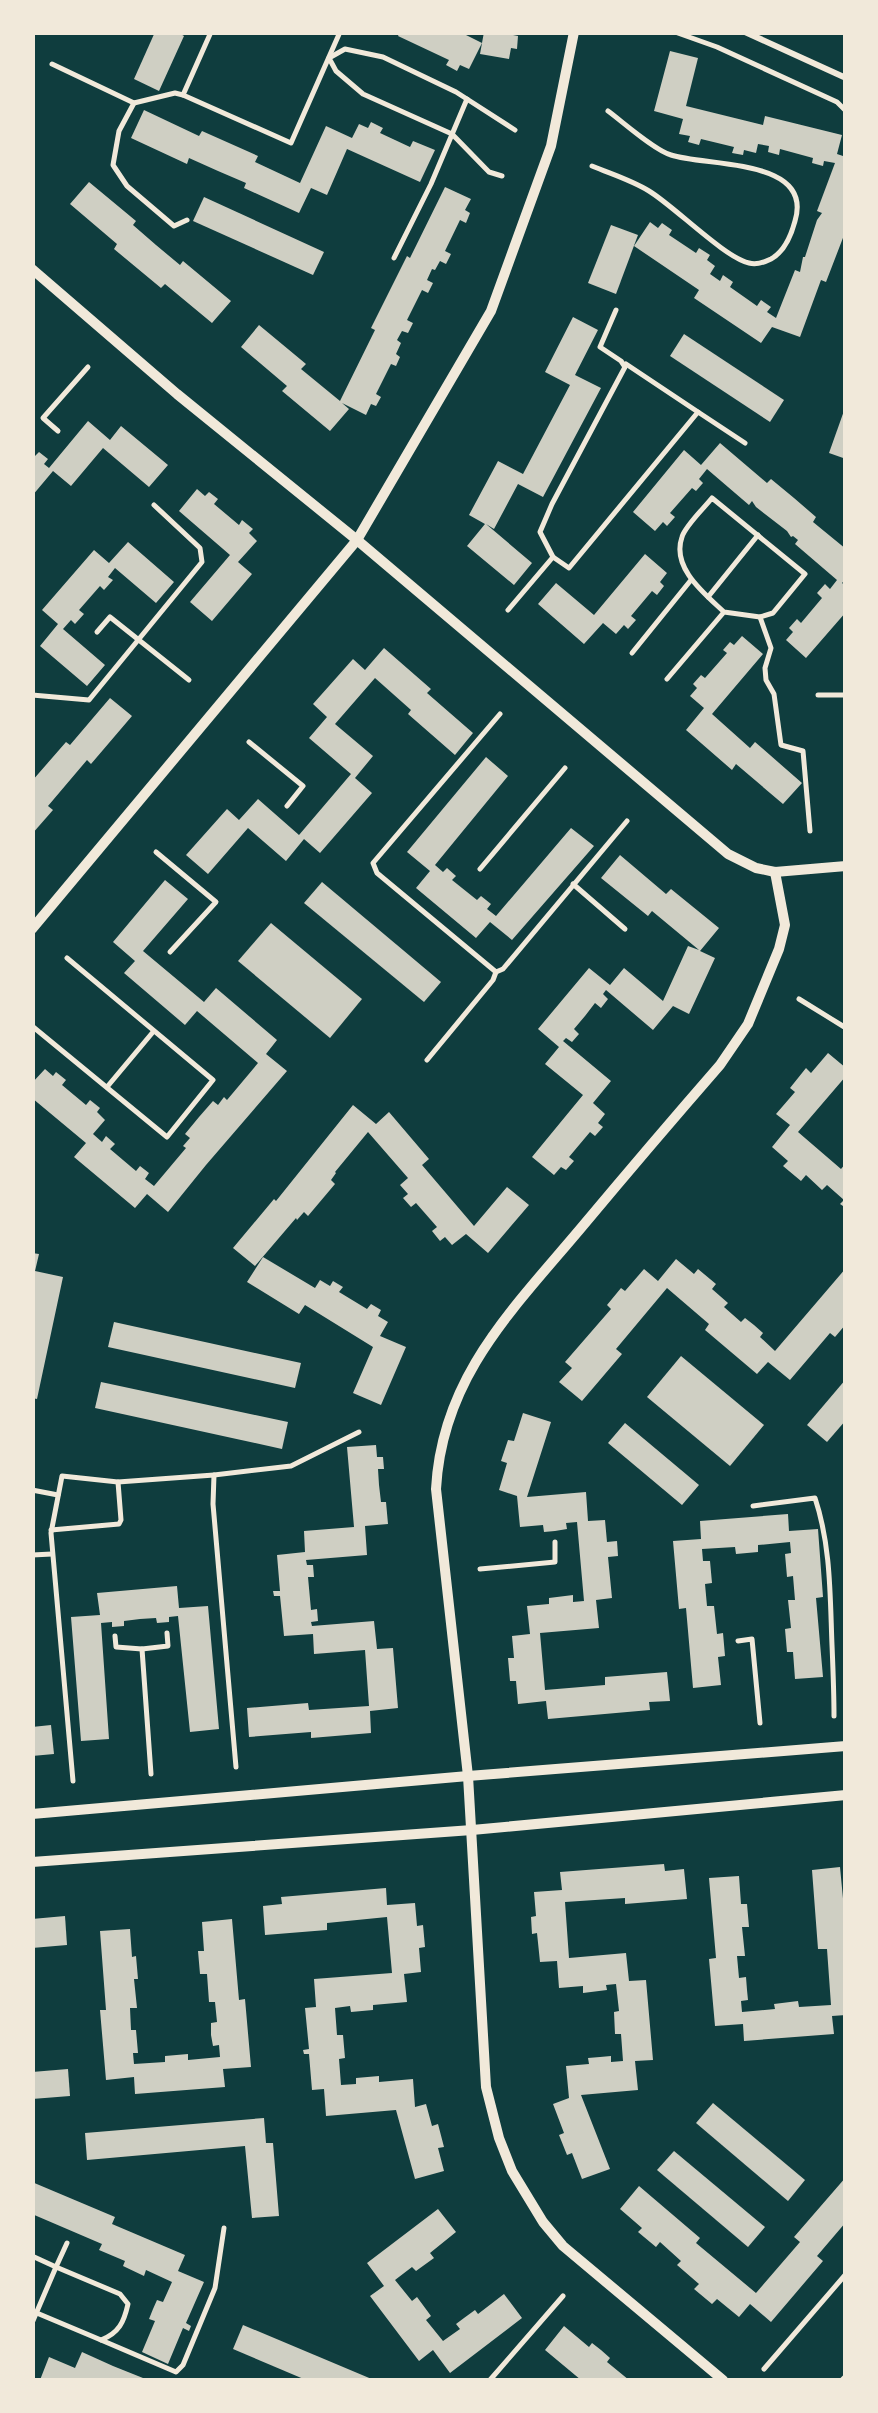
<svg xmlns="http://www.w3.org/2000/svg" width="878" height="2413" viewBox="0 0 878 2413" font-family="Rubik,sans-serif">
	<rect width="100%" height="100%" fill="#0f3d3e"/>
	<g fill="#cfcfc3">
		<polygon points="155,32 177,32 184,36 159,91 134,79"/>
		<polygon points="400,32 460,32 482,43 469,69 460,65 457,71 446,65 449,60 398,36"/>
		<polygon points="484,32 513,32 513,35 518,36 517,49 511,48 509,59 480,54"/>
		<polygon points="670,51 698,58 686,106 763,125 765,116 842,135 837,154 846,157 846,230 826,282 821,280 800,337 772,327 761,343 694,298 699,290 634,246 650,222 658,228 662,223 672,230 669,235 696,253 699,248 710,255 707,260 715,266 710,274 720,281 723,275 733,282 730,287 757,306 761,300 771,307 767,312 776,318 795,270 800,272 803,257 805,257 817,220 822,213 817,211 835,163 824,161 823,166 812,163 813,158 780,149 779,155 768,152 769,146 758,144 756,153 744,150 743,155 732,153 734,147 701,139 699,145 688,142 690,136 679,134 683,119 654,111"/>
		<polygon points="144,110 199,136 202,131 258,156 255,162 300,183 326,126 352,138 359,124 368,128 371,122 383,128 380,133 410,147 413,141 435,150 420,182 347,149 327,195 311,188 299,213 244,188 246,183 218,171 189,158 187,164 131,138"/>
		<polygon points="89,182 136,221 133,225 156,245 180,265 183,261 231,301 212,323 165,284 161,288 114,249 117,244 70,204"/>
		<polygon points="445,187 471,199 465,210 470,213 466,223 460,220 445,251 451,254 446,264 440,261 435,270 432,269 427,280 433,283 428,293 422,290 407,320 413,323 408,333 402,331 397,340 401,343 396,354 400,357 396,366 391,364 376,394 381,397 376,406 371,404 366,415 342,403 349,409 330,431 282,391 287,386 241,347 259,325 306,364 301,369 340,401 375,330 371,328 407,256 410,258"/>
		<polygon points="204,197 324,252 313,275 193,221"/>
		<polygon points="611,225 638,235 616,294 588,283"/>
		<polygon points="573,317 598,330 575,375 601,388 543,497 518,484 494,529 486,524 532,563 514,585 467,546 485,524 469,515 498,461 523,474 570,385 545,372"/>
		<polygon points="684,334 784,400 770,422 670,356"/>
		<polygon points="845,408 846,408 846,459 829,453"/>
		<polygon points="88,421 110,440 121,426 168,465 149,487 103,448 71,486 53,471 32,496 32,454 35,456 39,452 48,459 44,464 49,468"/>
		<polygon points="720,443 767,483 771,479 794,498 816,517 813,522 846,549 846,579 842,583 846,586 846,612 806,658 786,640 793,632 789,628 797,619 801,623 822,598 817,593 825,584 830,589 837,580 795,544 798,540 793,536 791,537 787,531 756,507 752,501 749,505 707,469 699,479 703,483 696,491 692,488 670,513 675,517 667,526 663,522 655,531 633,512 684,450 701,465"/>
		<polygon points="197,489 205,496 209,492 218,499 214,504 239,525 242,520 253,529 249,533 257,541 238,562 252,574 212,621 190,602 230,555 179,511"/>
		<polygon points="128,542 174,582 156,603 115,568 108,577 113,580 104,590 100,586 79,610 84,614 75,624 71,620 63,629 105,665 87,686 40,646 58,624 42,610 94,550 109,563"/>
		<polygon points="645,554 667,573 660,582 664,586 657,595 652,591 631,616 636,620 628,629 624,625 616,634 603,623 584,644 538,604 556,583 594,615"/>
		<polygon points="742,636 763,654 712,714 750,748 755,742 802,783 783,804 736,764 732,770 686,730 704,708 690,696 697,688 693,684 701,675 705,678 727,653 723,650 730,642 734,645"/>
		<polygon points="384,648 431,689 427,693 473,733 455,755 408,714 411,710 375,678 335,724 373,756 355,778 372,793 320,853 304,839 286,861 248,828 208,874 186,855 227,809 239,820 258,799 299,835 351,774 309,738 327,717 313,704 353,659 365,670"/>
		<polygon points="110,698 132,716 91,764 87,760 48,806 53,810 32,834 32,781 66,742 70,745"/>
		<polygon points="486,757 508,776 435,865 443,872 447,868 456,876 452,880 477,900 481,896 491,904 487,909 496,916 571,828 594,846 512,940 490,922 476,938 416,888 430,871 407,852"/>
		<polygon points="620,855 666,894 671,889 719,928 700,951 715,958 689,1014 673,1006 653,1030 606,990 603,994 608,999 601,1008 595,1003 585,1016 574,1029 579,1034 572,1042 566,1038 563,1041 611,1081 593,1103 605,1114 598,1123 603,1127 595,1136 590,1132 569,1157 574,1161 566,1170 561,1167 554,1175 532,1157 583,1095 545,1064 559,1047 538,1029 589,968 610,985 624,968 663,1001 688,946 699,950 652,911 648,916 601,878"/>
		<polygon points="165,880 188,899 143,951 204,1002 216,988 277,1040 266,1054 287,1071 206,1165 168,1212 147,1194 135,1208 74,1157 86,1143 32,1098 32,1083 45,1069 53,1076 56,1072 66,1080 62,1085 86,1105 90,1100 100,1108 97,1112 105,1120 93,1134 102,1142 106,1136 115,1144 110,1149 136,1171 140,1166 149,1173 145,1179 154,1186 186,1148 183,1146 190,1138 185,1134 199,1117 213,1101 218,1105 224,1097 227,1100 258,1063 197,1011 185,1025 124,973 135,961 113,942"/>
		<polygon points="322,882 441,982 424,1002 304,903"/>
		<polygon points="271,923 362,999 330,1038 238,961"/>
		<polygon points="828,1053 846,1068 846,1076 798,1132 841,1169 846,1163 846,1208 840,1204 844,1200 827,1185 822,1190 806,1175 801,1181 783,1166 788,1161 772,1147 790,1125 776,1114 795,1092 790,1088 806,1068 811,1073"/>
		<polygon points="353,1105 376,1124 389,1112 429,1159 422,1165 474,1226 507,1187 529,1205 488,1253 466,1234 452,1245 445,1237 440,1241 432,1231 437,1227 416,1203 411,1207 403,1198 408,1194 400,1185 408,1178 368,1132 335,1172 336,1173 331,1180 335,1184 308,1216 304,1212 297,1220 296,1218 255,1266 233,1248 274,1199 276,1201"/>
		<polygon points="32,1253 39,1254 35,1271 63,1277 37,1399 32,1398"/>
		<polygon points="263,1257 315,1288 320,1280 330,1286 333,1281 343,1287 339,1292 367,1309 371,1304 381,1310 378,1316 388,1322 380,1336 406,1347 381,1405 353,1393 373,1347 305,1305 299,1314 247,1282"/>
		<polygon points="676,1259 694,1274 698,1269 716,1284 712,1289 728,1303 724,1307 741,1322 745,1318 754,1325 763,1333 760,1337 775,1351 846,1268 846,1324 835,1337 830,1333 790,1380 768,1362 757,1374 705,1330 709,1324 667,1288 616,1349 622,1354 582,1401 559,1382 572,1368 565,1362 611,1309 607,1305 621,1288 625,1291 644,1269 658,1281"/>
		<polygon points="114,1322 301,1363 295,1388 108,1347"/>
		<polygon points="681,1356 764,1425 730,1466 647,1397"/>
		<polygon points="846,1379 846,1420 827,1442 807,1425"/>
		<polygon points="101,1382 288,1422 282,1449 95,1408"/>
		<polygon points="523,1413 551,1422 527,1497 586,1492 588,1521 605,1520 607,1542 617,1541 618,1556 608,1557 612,1598 596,1600 599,1628 540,1633 545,1690 605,1685 605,1677 667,1672 670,1701 649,1702 650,1710 548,1719 546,1701 518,1704 516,1681 510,1681 508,1658 514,1658 512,1636 530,1634 527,1606 549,1604 549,1598 573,1595 573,1602 584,1601 577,1522 566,1523 567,1529 555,1531 544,1532 543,1525 520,1527 517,1496 499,1490 507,1463 501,1461 508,1440 514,1441"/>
		<polygon points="625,1423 699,1485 682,1505 608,1443"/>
		<polygon points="376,1445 377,1457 383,1457 384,1469 378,1469 379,1485 381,1502 386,1502 388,1524 365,1526 367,1555 306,1560 307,1565 313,1565 314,1577 308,1577 311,1610 317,1609 318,1621 311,1622 312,1626 374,1621 377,1649 393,1648 398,1708 370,1711 371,1733 311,1738 311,1732 249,1737 247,1708 308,1703 309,1710 369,1706 365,1650 314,1654 313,1634 284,1636 280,1596 274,1596 273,1591 280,1591 277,1555 305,1552 304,1531 354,1527 347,1447"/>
		<polygon points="788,1514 789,1531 818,1529 823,1597 816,1598 823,1677 795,1679 793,1652 787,1652 785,1629 791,1628 788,1600 795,1600 793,1576 787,1577 785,1554 791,1553 790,1542 758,1545 758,1552 736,1554 735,1547 702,1549 703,1561 710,1561 712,1583 705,1584 707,1606 714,1606 717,1634 723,1633 725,1656 718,1657 721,1685 693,1688 686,1608 679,1609 673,1541 701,1539 700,1521"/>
		<polygon points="177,1586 179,1608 208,1606 219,1729 190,1732 178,1616 169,1617 169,1622 157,1623 156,1618 140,1619 124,1621 124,1626 112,1627 112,1622 101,1623 109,1739 81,1741 71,1617 100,1615 97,1593"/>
		<polygon points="51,1725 54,1754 32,1756 32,1727"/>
		<polygon points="664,1864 665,1871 684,1869 687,1899 625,1904 625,1898 565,1902 569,1958 626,1953 629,1981 646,1980 653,2060 635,2061 638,2090 581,2095 610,2169 582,2179 572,2153 567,2155 559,2135 564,2133 553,2104 569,2098 566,2066 589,2064 588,2058 600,2057 611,2056 611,2062 623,2061 621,2034 615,2034 614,2012 619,2011 616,1984 606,1985 607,1990 583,1993 583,1986 559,1988 557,1961 540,1962 537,1933 532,1934 531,1917 536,1916 534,1892 562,1890 560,1872"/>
		<polygon points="840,1867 846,1930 846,2015 832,2016 834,2034 744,2041 743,2024 715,2026 709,1959 716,1958 709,1878 739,1876 741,1904 747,1904 749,1927 742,1927 745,1956 737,1956 739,1978 746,1977 747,1990 748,2000 741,2001 742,2012 775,2009 774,2004 798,2001 799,2007 831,2005 827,1949 818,1949 812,1870"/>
		<polygon points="386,1888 387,1905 415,1903 417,1926 423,1925 425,1947 419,1948 421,1972 404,1974 407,2002 373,2005 373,2010 351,2012 350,2006 335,2008 337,2035 343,2035 345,2058 339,2059 341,2085 356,2084 356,2078 379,2076 379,2082 413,2079 415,2107 426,2104 432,2126 438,2124 444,2147 438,2148 444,2171 415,2179 396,2110 326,2116 324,2089 312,2090 309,2054 304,2054 303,2050 309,2049 305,2008 316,2007 314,1979 392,1973 387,1917 327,1923 327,1930 265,1935 263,1906 282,1904 281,1897"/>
		<polygon points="65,1916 67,1945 32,1948 32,1919"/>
		<polygon points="232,1919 239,2000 245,1999 251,2067 223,2069 225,2087 135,2094 134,2077 106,2080 100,2010 106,2010 100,1931 130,1929 132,1957 136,1956 138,1979 134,1979 137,2008 130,2008 131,2030 136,2030 138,2053 133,2053 134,2064 165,2062 165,2056 188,2054 188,2060 220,2057 219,2045 213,2046 211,2035 211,2023 217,2022 215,2002 209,2002 207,1974 200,1974 198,1951 204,1951 202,1922"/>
		<polygon points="68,2069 70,2096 32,2099 32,2072"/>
		<polygon points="713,2103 805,2180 788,2201 696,2123"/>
		<polygon points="264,2118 266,2143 273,2143 279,2216 252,2218 245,2146 87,2160 85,2133"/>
		<polygon points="674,2151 765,2227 748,2247 657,2170"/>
		<polygon points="846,2177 846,2222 817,2256 823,2261 771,2322 750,2304 739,2317 717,2299 712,2304 694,2289 699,2284 677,2265 681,2261 660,2242 656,2247 638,2232 642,2228 620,2209 639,2186 700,2238 696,2243 756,2293 800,2242 794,2237"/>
		<polygon points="32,2182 115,2217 112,2224 185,2255 178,2271 204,2282 186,2323 191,2326 189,2331 183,2328 168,2364 142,2352 155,2321 149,2319 153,2309 157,2300 163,2302 172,2282 146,2270 144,2276 123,2266 125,2261 99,2250 102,2244 32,2214"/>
		<polygon points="438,2209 456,2232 430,2253 434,2258 416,2271 412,2267 395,2280 412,2301 417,2297 431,2316 426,2320 443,2341 460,2329 456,2324 464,2318 475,2310 478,2314 504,2294 522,2318 450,2373 433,2350 419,2361 370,2296 384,2286 367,2263"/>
		<polygon points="243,2325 374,2380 306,2380 233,2349"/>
		<polygon points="564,2326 589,2347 592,2343 601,2350 610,2358 607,2362 629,2380 581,2380 545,2350"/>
		<polygon points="82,2352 113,2366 148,2380 40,2380 49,2357 75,2368"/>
	</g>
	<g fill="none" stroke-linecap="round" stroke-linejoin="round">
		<g stroke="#f1e9da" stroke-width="5">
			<polyline points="211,32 183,95 291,143 340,32"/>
			<polyline points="675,32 717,47 837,102 846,111"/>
			<polyline points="52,64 134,103"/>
			<polyline points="183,95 175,93 134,103 119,131 113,165 127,186 174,226 187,220"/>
			<path d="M592 166C611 174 631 180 649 191 674 206 725 258 749 263 756 265 765 262 771 259 784 252 791 236 795 221 814 158 708 167 671 155 654 150 623 122 608 111"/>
			<polyline points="502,176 489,172 452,134 363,94 336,71 329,58 345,49 383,57 456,92 515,130"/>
			<polyline points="394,258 431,184 467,99"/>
			<polyline points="626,364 698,412"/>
			<polyline points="58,431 43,418 88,367"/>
			<polyline points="553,557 569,568 698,412 745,443"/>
			<polyline points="708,597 758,535"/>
			<polyline points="508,610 553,557 540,532 552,504 625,367 621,361 600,347 616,310"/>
			<polyline points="760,617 771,648 765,668 766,680 774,694 781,745 803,751 810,831"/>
			<polyline points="97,632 110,617 189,680"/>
			<polyline points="632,653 691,580"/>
			<path d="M667 679 724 612C705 594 671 568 682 537 685 526 705 507 712 498L805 574 773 613 760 617 724 612"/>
			<polyline points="32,695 89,700 202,562 200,548 154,505"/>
			<polyline points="818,695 846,695"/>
			<polyline points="500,714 373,863 377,873 496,972 503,969 627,821"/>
			<polyline points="249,742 303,786 287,806"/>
			<polyline points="156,852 216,902 170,952"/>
			<polyline points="480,869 565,768"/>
			<polyline points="573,884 625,929"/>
			<polyline points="799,999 846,1028"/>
			<polyline points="32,1026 167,1137 213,1080 67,958"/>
			<polyline points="427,1060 493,980 496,972"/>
			<polyline points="107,1087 153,1032"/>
			<polyline points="214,1475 291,1466 359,1432"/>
			<polyline points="32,1490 58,1495"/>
			<path d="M753 1506 815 1498C831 1546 830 1596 832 1645 833 1669 834 1692 834 1716"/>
			<polyline points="51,1530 119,1524 121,1520 118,1482"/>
			<polyline points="32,1555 52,1554"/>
			<polyline points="480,1569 555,1562 555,1542"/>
			<polyline points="115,1636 116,1647 142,1649 168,1646 167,1633"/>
			<polyline points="738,1641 752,1639 760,1723"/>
			<polyline points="142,1649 151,1774"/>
			<polyline points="73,1781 51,1533 62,1476 118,1482 214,1475 213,1504 236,1767"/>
			<polyline points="32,2256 56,2267 32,2323"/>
			<path d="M32 2311 101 2340C119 2333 124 2322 128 2304L120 2294 56 2267 67 2243"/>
			<polyline points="101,2340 176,2372 183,2365 215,2288 224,2228"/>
			<polyline points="764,2369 846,2274"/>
			<polyline points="490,2380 563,2296"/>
			<polyline points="842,2380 846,2376"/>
		</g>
		<polyline stroke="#f1e9da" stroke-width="6" points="745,32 846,78"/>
		<g stroke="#f1e9da" stroke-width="10">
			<polyline points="32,269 177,394 357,540 728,854 756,868 775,872 846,866"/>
			<polyline points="32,929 357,540 491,311 551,146 574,32"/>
			<polyline points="32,1814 468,1776 846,1746"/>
			<polyline points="32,1862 472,1830 846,1795"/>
			<path d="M723 2380 563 2246 543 2222 512 2171 499 2138 486 2087 468 1776 436 1489C442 1377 513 1309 581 1228 627 1173 673 1119 720 1065L748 1024 779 949 785 925 775 872"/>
		</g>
	</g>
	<rect width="878" height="2413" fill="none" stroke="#f1e9da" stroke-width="70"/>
</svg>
